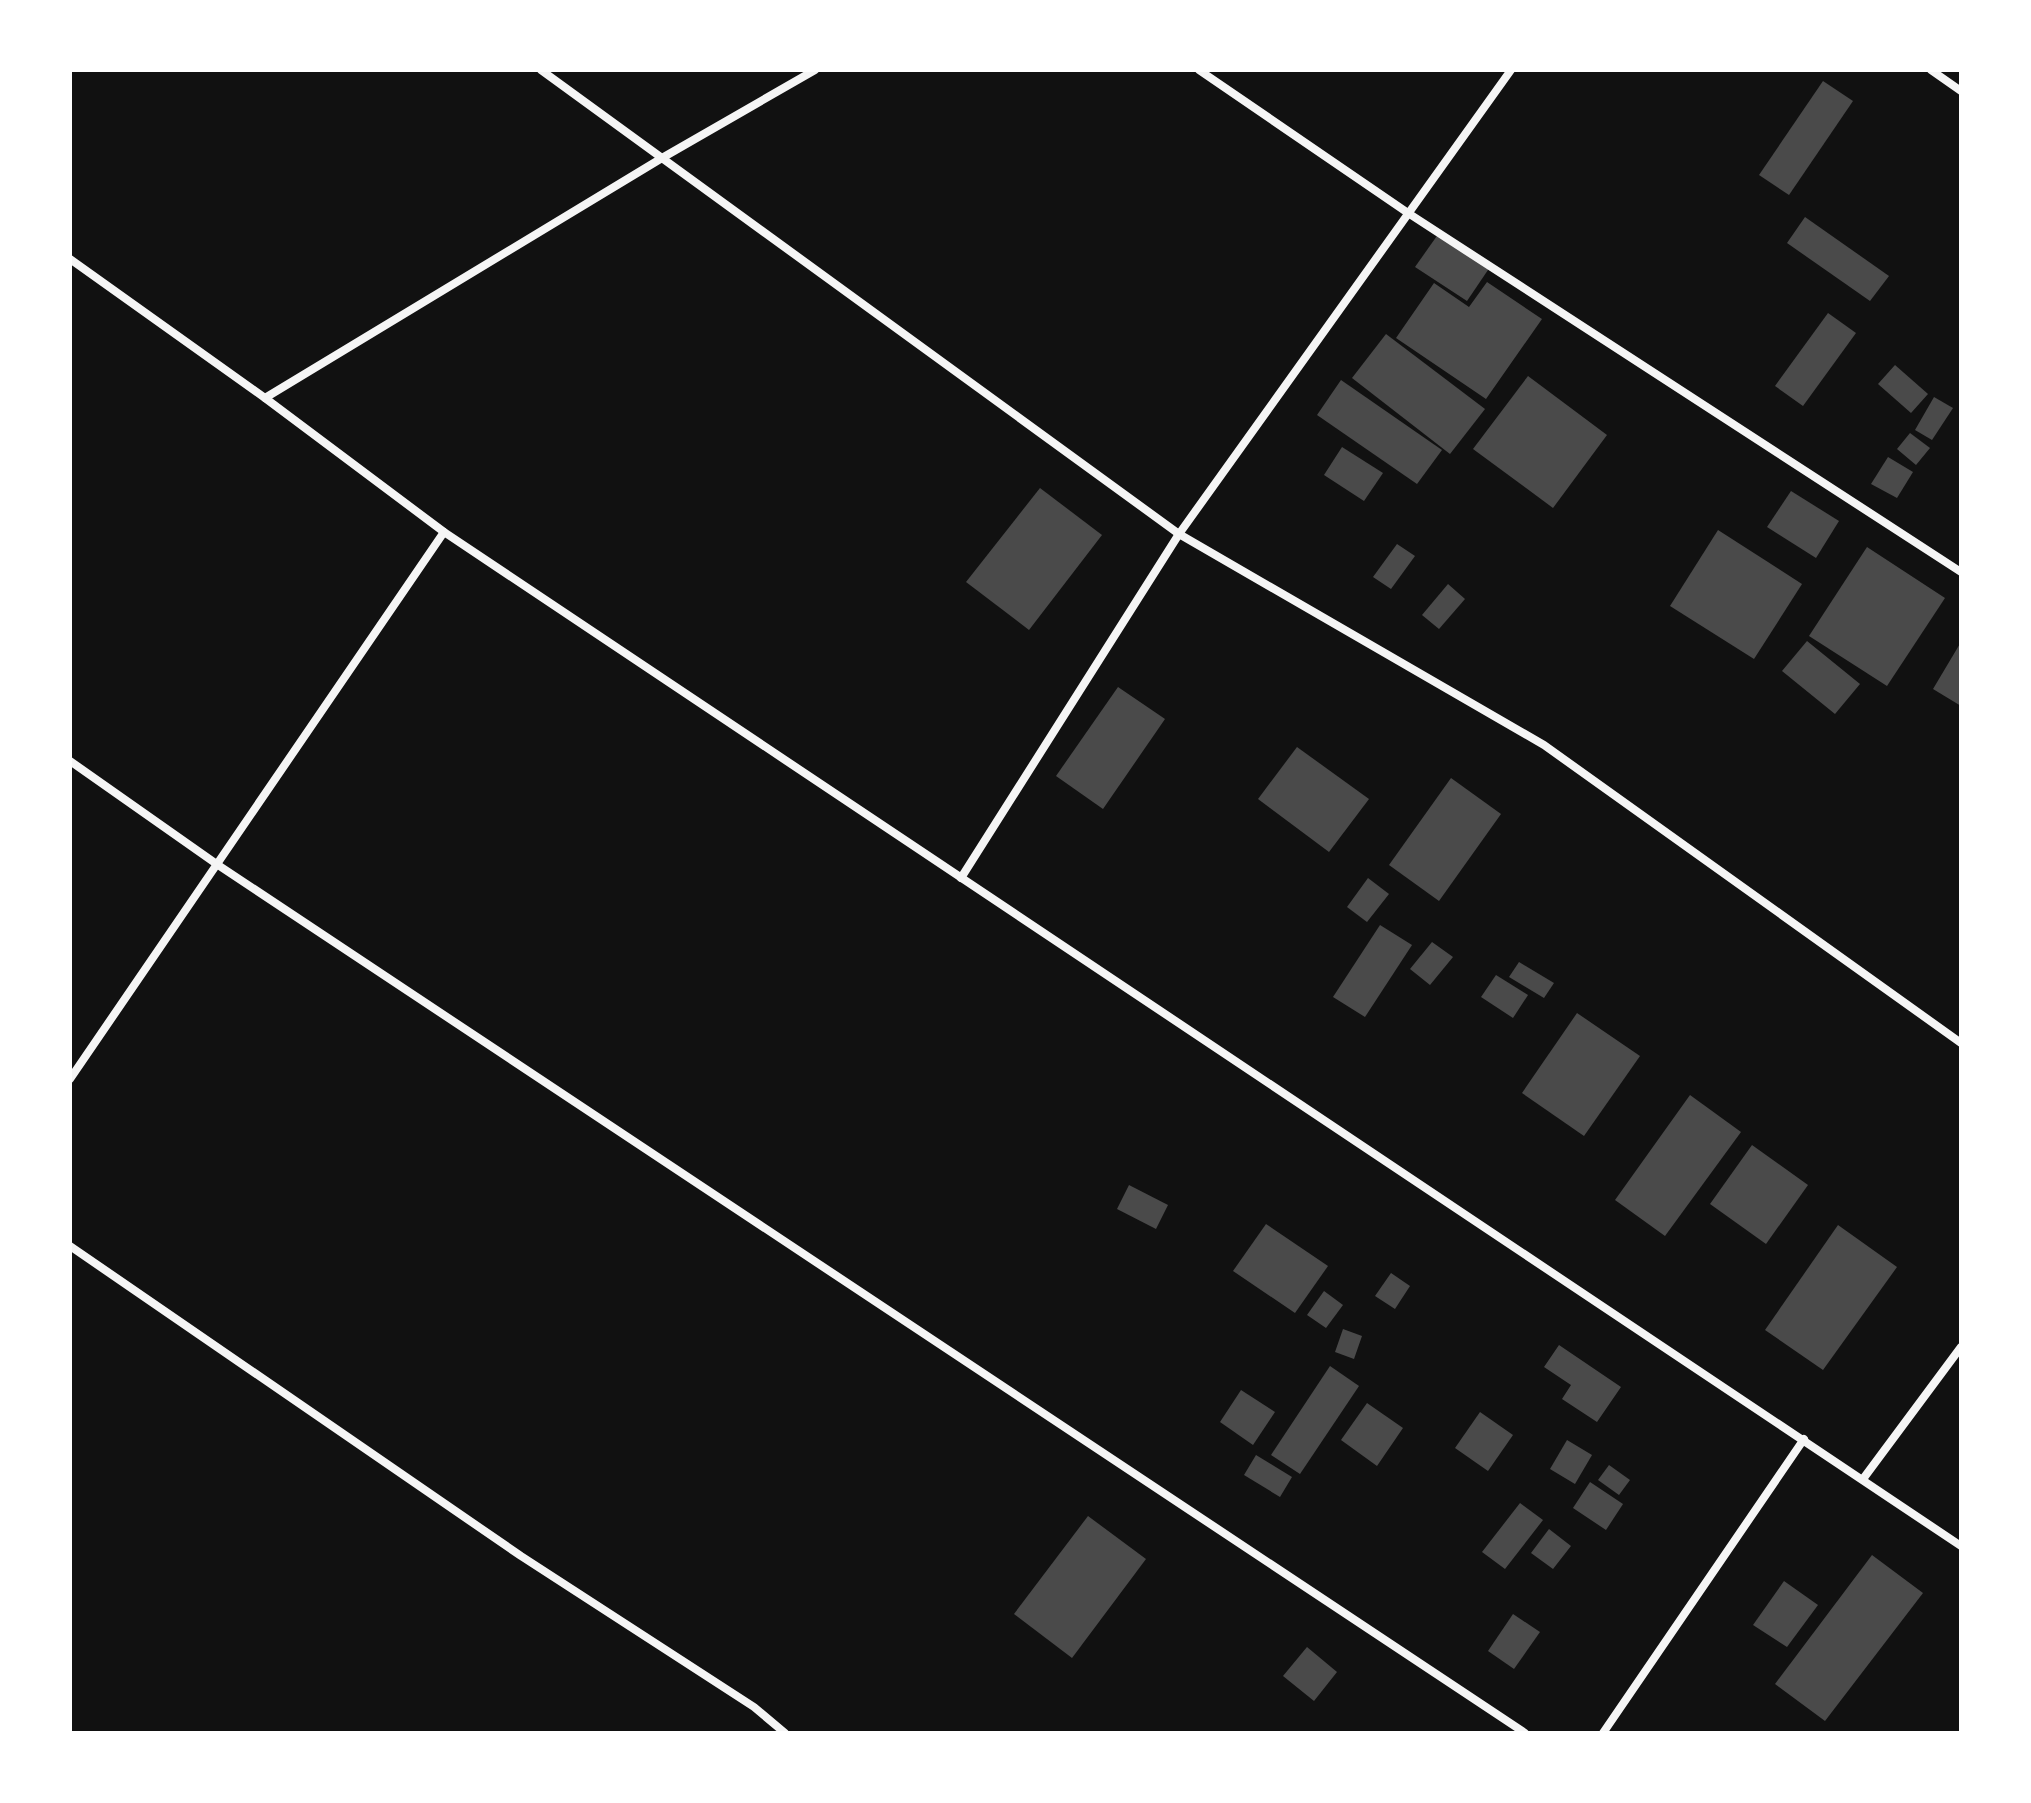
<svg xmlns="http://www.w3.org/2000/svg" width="2031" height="1803" viewBox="0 0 2031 1803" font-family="Karla,sans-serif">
	<rect width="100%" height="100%" fill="#111"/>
	<g fill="#4a4a4a">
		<polygon points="1823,81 1853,101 1789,195 1759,175"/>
		<polygon points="1805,217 1889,276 1870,301 1787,243"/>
		<polygon points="1439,233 1490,267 1467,301 1415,267"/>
		<polygon points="1487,282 1542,319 1486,399 1396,338 1434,283 1469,307"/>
		<polygon points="1828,313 1856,333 1803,406 1775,386"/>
		<polygon points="1386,334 1485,409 1450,454 1352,378"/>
		<polygon points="1895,365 1928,394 1911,413 1878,384"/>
		<polygon points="1528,376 1607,435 1553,508 1473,449"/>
		<polygon points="1341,380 1442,450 1417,484 1317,415"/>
		<polygon points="1934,397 1953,408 1932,440 1915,430"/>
		<polygon points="1910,433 1930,448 1916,465 1897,449"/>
		<polygon points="1342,447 1383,473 1364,501 1324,475"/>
		<polygon points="1888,457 1913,472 1897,498 1871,484"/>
		<polygon points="1040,488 1102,535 1029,630 966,582"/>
		<polygon points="1791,491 1839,521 1816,558 1767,527"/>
		<polygon points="1718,530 1802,584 1754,659 1670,606"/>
		<polygon points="1397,544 1415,556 1391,589 1373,577"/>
		<polygon points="1867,547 1945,598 1887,686 1809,636"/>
		<polygon points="1448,584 1465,599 1439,629 1422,615"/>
		<polygon points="1807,641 1860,684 1835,714 1782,671"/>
		<polygon points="1961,642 1961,706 1933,689"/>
		<polygon points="1118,687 1165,719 1103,809 1056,776"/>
		<polygon points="1297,747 1369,799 1329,852 1258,799"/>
		<polygon points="1451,778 1501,814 1439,901 1389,865"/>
		<polygon points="1368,878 1389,894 1367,922 1347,907"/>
		<polygon points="1380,925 1412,945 1365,1017 1333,997"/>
		<polygon points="1432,942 1453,957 1430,985 1410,969"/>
		<polygon points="1519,962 1554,983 1544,998 1509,977"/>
		<polygon points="1496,975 1528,995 1513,1018 1481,997"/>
		<polygon points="1577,1013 1640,1056 1584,1136 1522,1093"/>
		<polygon points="1690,1095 1741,1132 1665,1236 1615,1200"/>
		<polygon points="1752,1145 1808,1185 1766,1244 1710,1204"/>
		<polygon points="1129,1185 1168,1205 1156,1229 1117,1209"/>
		<polygon points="1266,1224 1328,1266 1295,1313 1233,1271"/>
		<polygon points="1838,1225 1897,1267 1823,1370 1765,1330"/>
		<polygon points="1391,1273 1410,1286 1395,1309 1375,1296"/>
		<polygon points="1324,1291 1343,1305 1326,1328 1307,1315"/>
		<polygon points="1343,1329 1362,1336 1354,1359 1335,1352"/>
		<polygon points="1559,1345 1621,1387 1597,1422 1562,1399 1571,1385 1544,1367"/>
		<polygon points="1330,1366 1359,1386 1300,1474 1271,1455"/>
		<polygon points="1241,1390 1275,1412 1253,1445 1220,1422"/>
		<polygon points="1367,1403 1403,1428 1377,1466 1341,1440"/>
		<polygon points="1480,1412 1513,1435 1488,1471 1455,1448"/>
		<polygon points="1567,1440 1592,1455 1575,1484 1550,1469"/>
		<polygon points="1256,1455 1292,1477 1280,1497 1244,1475"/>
		<polygon points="1609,1465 1630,1480 1619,1495 1598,1480"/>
		<polygon points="1590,1482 1623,1504 1606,1530 1573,1508"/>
		<polygon points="1520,1503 1543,1520 1505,1569 1482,1552"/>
		<polygon points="1088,1516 1146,1559 1072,1658 1014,1614"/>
		<polygon points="1549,1529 1571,1546 1553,1569 1531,1553"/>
		<polygon points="1872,1555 1923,1593 1825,1721 1775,1684"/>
		<polygon points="1784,1581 1818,1605 1787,1647 1753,1625"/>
		<polygon points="1513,1614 1540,1632 1514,1669 1488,1651"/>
		<polygon points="1307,1647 1337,1672 1314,1701 1283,1676"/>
	</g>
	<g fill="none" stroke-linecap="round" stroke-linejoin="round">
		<g stroke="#f5f5f5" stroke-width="8">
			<polyline points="541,70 1179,534 1544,745 1961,1043"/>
			<polyline points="1199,70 1408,213 1961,572"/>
			<polyline points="1931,70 1961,91"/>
			<polyline points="70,259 265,398 444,532 1961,1546"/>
			<polyline points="265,398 662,158 815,70"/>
			<polyline points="70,761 218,865 1525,1733"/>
			<polyline points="961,878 1179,534 1511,70"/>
			<polyline points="70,1079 444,532"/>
			<polyline points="70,1246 521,1556 754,1707 785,1733"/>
			<polyline points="1863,1479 1961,1347"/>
			<polyline points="1603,1733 1804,1439"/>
		</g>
	</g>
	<rect width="2031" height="1803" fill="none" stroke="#ffffff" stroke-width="144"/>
</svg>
